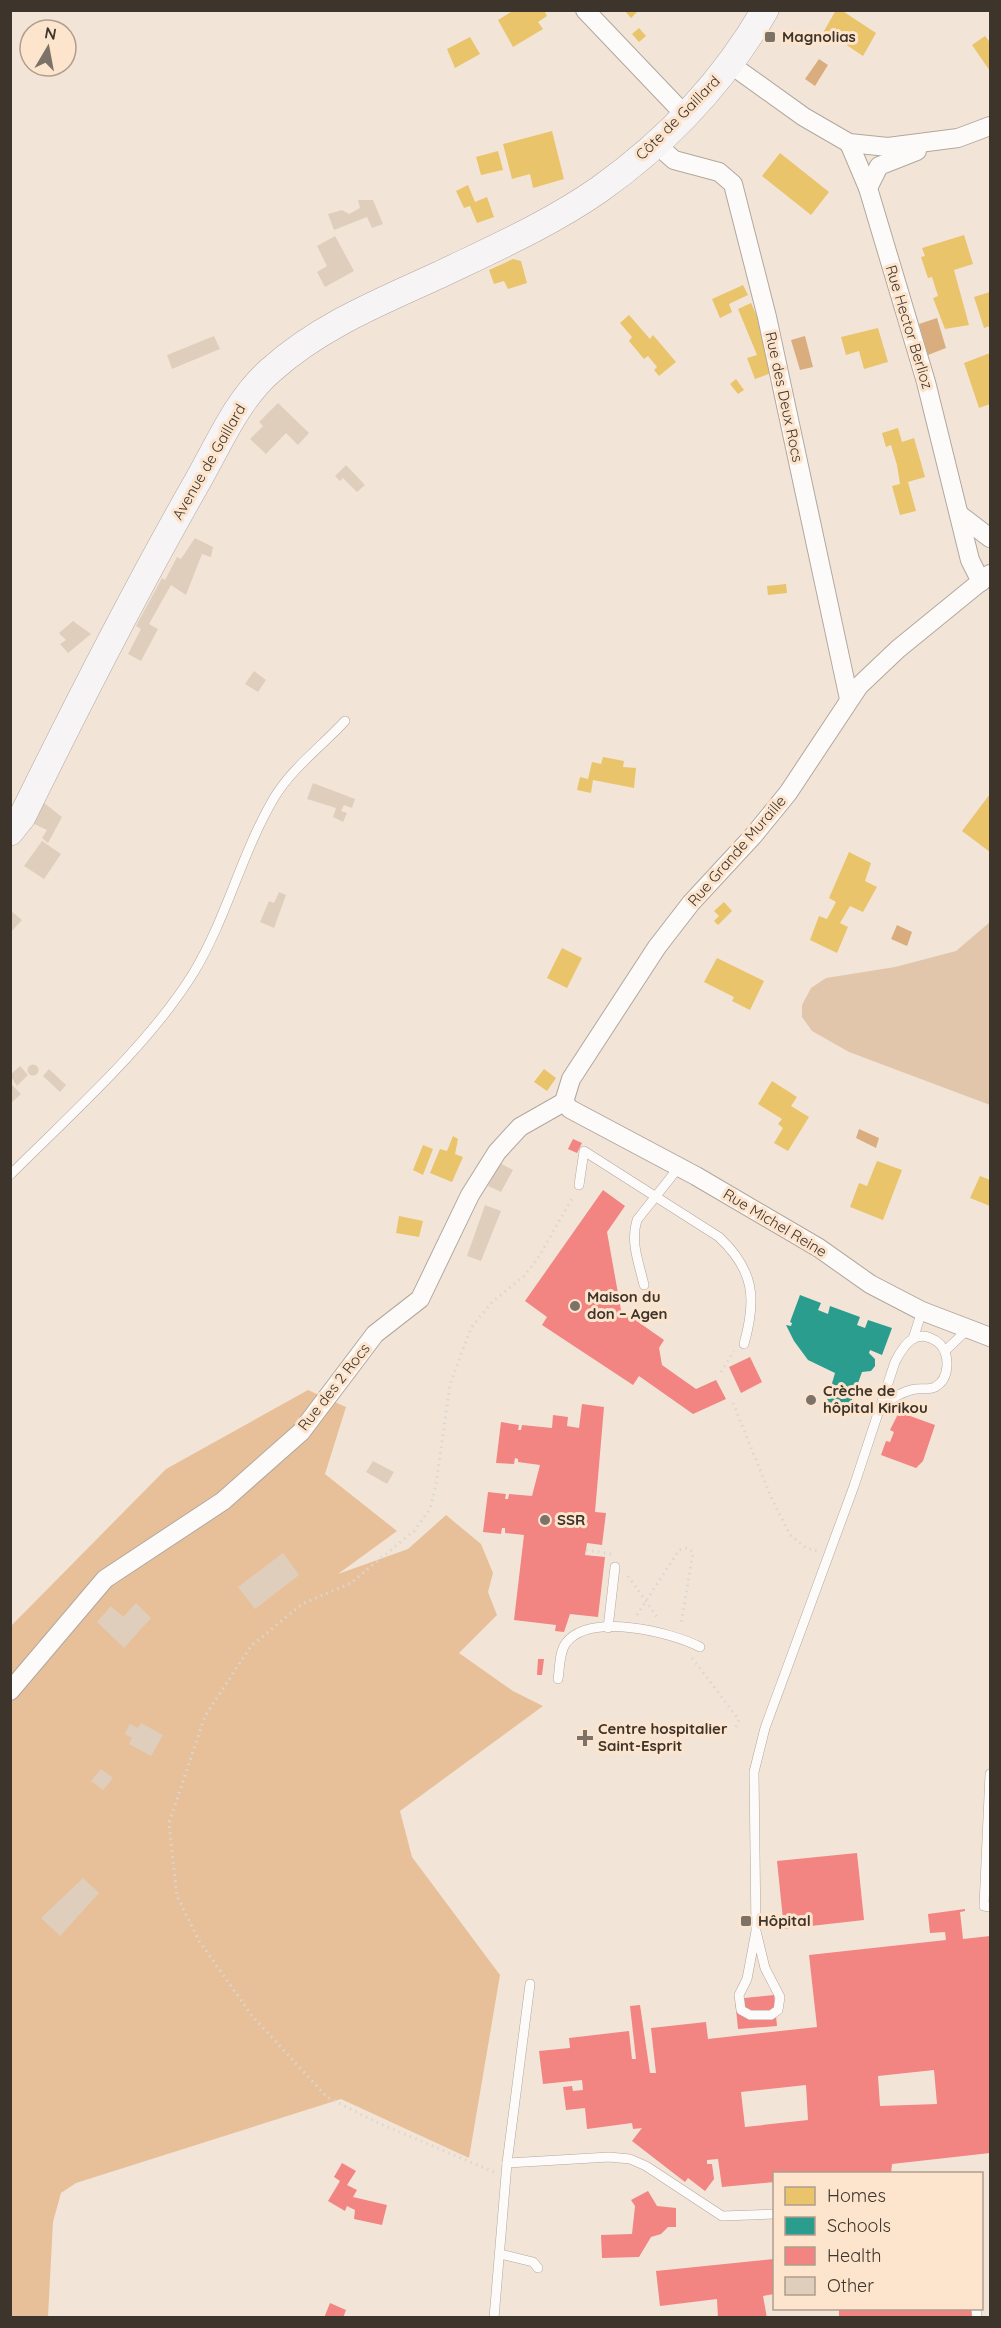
<svg xmlns="http://www.w3.org/2000/svg" width="1001" height="2328" viewBox="0 0 1001 2328" font-family="Quicksand,sans-serif">
	<rect width="100%" height="100%" fill="#f2e5d8"/>
	<polygon fill="#e2c6ab" points="990,922 990,1105 849,1052 812,1031 802,1017 802,1005 811,988 826,978 895,967 956,951"/>
	<polygon fill="#e7c09a" points="308,1390 346,1407 325,1474 397,1531 338,1574 408,1549 446,1515 481,1544 493,1573 488,1592 497,1615 459,1653 513,1691 543,1706 400,1811 412,1857 500,1975 469,2158 341,2099 76,2183 61,2193 53,2222 48,2317 11,2318 11,1626 166,1469"/>
	<g fill="#daad7f">
		<polygon points="819,59 828,65 815,86 805,79"/>
		<polygon points="937,318 946,348 928,355 919,324"/>
		<polygon points="805,336 813,367 800,370 791,340"/>
		<polygon points="897,925 912,932 907,946 891,939"/>
		<polygon points="859,1129 879,1138 876,1148 856,1138"/>
	</g>
	<g fill="#e9c46a">
		<polygon points="514,10 544,10 547,16 538,22 543,29 513,47 498,20"/>
		<polygon points="624,10 639,10 631,18"/>
		<polygon points="836,10 841,10 876,33 863,56 836,38 828,39 825,36 824,31"/>
		<polygon points="639,28 646,36 639,42 632,34"/>
		<polygon points="985,36 989,41 990,40 990,71 972,45"/>
		<polygon points="470,37 480,54 455,68 447,49"/>
		<polygon points="552,131 564,179 533,188 530,174 512,179 503,144"/>
		<polygon points="498,151 503,170 481,175 476,157"/>
		<polygon points="780,153 829,192 811,215 762,176"/>
		<polygon points="468,185 475,202 487,197 494,217 477,223 470,206 464,208 456,191"/>
		<polygon points="964,235 973,264 954,270 969,325 945,329 933,298 938,296 932,277 928,278 921,257 925,256 922,248"/>
		<polygon points="513,259 521,261 527,283 508,289 504,281 494,284 489,270"/>
		<polygon points="743,285 748,295 729,304 732,312 720,318 712,299"/>
		<polygon points="990,292 990,326 984,328 974,297"/>
		<polygon points="751,303 763,330 771,373 755,379 747,358 757,355 738,309"/>
		<polygon points="629,315 650,339 653,335 676,362 659,376 654,370 657,367 648,356 644,359 629,341 632,337 620,323"/>
		<polygon points="878,328 888,362 864,369 859,351 846,355 841,337"/>
		<polygon points="990,353 990,404 979,408 964,363"/>
		<polygon points="736,379 744,390 738,394 730,384"/>
		<polygon points="898,428 902,442 914,438 925,477 908,482 916,511 900,515 892,486 900,484 897,465 891,445 886,447 882,433"/>
		<polygon points="786,584 787,593 768,595 767,586"/>
		<polygon points="603,757 624,761 623,767 636,768 634,788 593,780 591,793 577,790 580,777 588,779 592,762 601,764"/>
		<polygon points="990,794 990,852 962,831"/>
		<polygon points="849,852 871,863 865,881 877,887 863,912 850,906 840,923 848,927 837,953 810,940 819,916 827,919 836,902 829,898"/>
		<polygon points="724,902 732,911 718,925 714,921 719,916 714,911"/>
		<polygon points="562,948 582,958 567,988 547,978"/>
		<polygon points="717,958 764,981 750,1010 732,1001 734,997 704,982"/>
		<polygon points="544,1069 556,1078 547,1091 534,1082"/>
		<polygon points="772,1081 797,1097 791,1106 809,1117 788,1151 774,1143 783,1128 778,1124 782,1119 758,1104"/>
		<polygon points="453,1136 458,1139 455,1154 463,1157 452,1182 430,1173 440,1149 447,1151"/>
		<polygon points="423,1145 433,1149 423,1175 413,1170"/>
		<polygon points="877,1161 902,1170 883,1220 850,1207 859,1183 867,1186"/>
		<polygon points="980,1176 990,1180 990,1206 970,1198"/>
		<polygon points="399,1216 423,1221 419,1237 396,1233"/>
	</g>
	<polygon fill="#2a9d8f" points="800,1295 821,1303 818,1310 828,1314 830,1306 860,1317 857,1325 865,1328 868,1320 892,1328 882,1355 870,1350 869,1353 875,1359 875,1366 871,1371 862,1372 848,1411 826,1404 835,1373 808,1360 794,1341 786,1325 791,1326 792,1323 790,1322"/>
	<g fill="#f28482" fill-rule="evenodd">
		<polygon points="573,1139 582,1143 577,1153 568,1149"/>
		<polygon points="603,1190 625,1206 607,1232 621,1310 664,1340 659,1348 662,1365 696,1389 716,1380 726,1399 693,1414 639,1376 633,1385 542,1325 547,1317 525,1301"/>
		<polygon points="750,1357 762,1382 741,1393 729,1367"/>
		<polygon points="582,1404 604,1407 595,1512 606,1513 602,1545 587,1543 585,1555 605,1557 598,1617 570,1614 564,1632 555,1631 556,1625 514,1620 524,1535 505,1533 505,1528 502,1528 501,1534 483,1532 488,1492 506,1494 505,1499 508,1499 509,1494 532,1496 540,1465 518,1462 518,1459 515,1458 514,1464 496,1463 501,1422 519,1425 518,1430 521,1430 522,1425 552,1428 553,1415 568,1417 567,1426 579,1428"/>
		<polygon points="899,1412 935,1425 923,1461 916,1468 881,1455 886,1441 890,1442 894,1432 890,1430"/>
		<polygon points="538,1659 544,1659 542,1675 537,1675"/>
		<polygon points="857,1853 864,1920 784,1929 777,1861"/>
		<path d="M965 1909V1911L960 1912 963 1939 990 1936V2153L892 2164 891 2174H774V2182L722 2187 718 2159 707 2160V2164H712L714 2179 705 2191 688 2178 685 2182 632 2141 642 2128 633 2129 632 2123 587 2129 585 2108 566 2110 563 2087 572 2086 573 2091 583 2090 582 2080 543 2084 539 2051 570 2048 569 2038 629 2031 632 2059H636L630 2006 640 2005 650 2073H656L651 2028 706 2022 708 2039 817 2027 809 1955 946 1940 945 1932 930 1933 928 1914ZM934 2070 937 2104 880 2106 878 2076ZM806 2085 808 2120 745 2127 741 2092Z"/>
		<polygon points="774,1995 777,2026 738,2029 735,1999"/>
		<polygon points="342,2163 356,2171 347,2185 357,2190 353,2197 387,2205 382,2225 354,2219 355,2210 347,2206 345,2211 328,2201 340,2181 334,2177"/>
		<polygon points="648,2191 657,2206 676,2208 676,2227 668,2227 661,2234 651,2237 639,2257 602,2258 601,2235 632,2234 635,2206 631,2200"/>
		<polygon points="774,2259 774,2294 763,2296 767,2318 718,2318 717,2299 660,2306 656,2271"/>
		<polygon points="330,2303 346,2310 343,2318 324,2318"/>
		<polygon points="839,2308 971,2308 972,2318 839,2318"/>
	</g>
	<g fill="#e0cebd">
		<polygon points="358,200 373,200 383,224 372,228 367,217 334,230 328,214 342,210 349,214 360,208"/>
		<polygon points="335,236 354,271 325,287 317,272 327,266 317,246"/>
		<polygon points="214,336 220,349 172,369 167,355"/>
		<polygon points="278,403 309,433 298,445 286,433 266,454 250,439 263,426 259,422"/>
		<polygon points="346,465 365,485 357,492 343,478 340,481 335,476"/>
		<polygon points="195,538 213,547 211,557 202,554 186,595 171,585 149,624 158,629 141,661 128,654 141,629 136,626 162,578 165,580 177,557 181,559"/>
		<polygon points="73,621 91,634 68,653 60,644 66,640 59,633"/>
		<polygon points="254,671 266,680 258,692 245,684"/>
		<polygon points="313,783 355,799 352,808 344,805 341,811 347,813 343,822 333,817 336,808 307,799"/>
		<polygon points="43,802 62,817 48,843 42,838 47,830 32,823"/>
		<polygon points="42,841 61,854 44,879 24,866"/>
		<polygon points="279,892 286,895 274,928 260,922 269,901 274,903"/>
		<polygon points="10,910 22,920 10,933"/>
		<circle cx="33" cy="1070" r="5.5"/>
		<polygon points="20,1066 28,1075 17,1086 10,1075"/>
		<polygon points="49,1069 66,1085 60,1092 43,1076"/>
		<polygon points="10,1083 21,1094 10,1104"/>
		<polygon points="500,1163 513,1170 501,1192 488,1186"/>
		<polygon points="485,1205 501,1211 481,1261 467,1256"/>
		<polygon points="373,1461 394,1472 387,1484 366,1472"/>
		<polygon points="283,1553 299,1575 255,1609 238,1587"/>
		<polygon points="136,1603 151,1618 124,1648 97,1622 111,1606 123,1617"/>
		<polygon points="141,1723 163,1735 151,1756 129,1744 132,1738 125,1734 130,1724 138,1728"/>
		<polygon points="101,1769 113,1778 103,1790 91,1781"/>
		<polygon points="83,1878 99,1893 60,1936 41,1918"/>
	</g>
	<g fill="none" stroke-linecap="round" stroke-linejoin="round">
		<defs>
			<g id="lane">
				<path d="M10 1175C70 1115 150 1044 194 972 227 917 242 852 274 798 292 768 322 746 345 721"/>
				<path d="M579 1185 584 1151 719 1237C754 1270 757 1298 744 1344"/>
				<path d="M644 1285C639 1263 630 1242 637 1220L679 1167"/>
				<polyline points="913,1339 922,1311"/>
				<polyline points="945,1351 967,1330"/>
				<polyline points="608,1628 615,1567"/>
				<path d="M558 1679C560 1668 559 1652 566 1643 590 1612 671 1632 700 1647"/>
				<polyline points="990,1774 984,1906 990,1907"/>
				<path d="M756 1931 765 1968 780 1997 778 2010 771 2015H750L741 2010 739 1995 747 1979 756 1931 754 1772 765 1728 854 1486 895 1362C905 1342 918 1326 940 1344 950 1355 950 1379 935 1387 929 1390 923 1388 916 1389 904 1390 892 1399 881 1405"/>
				<polyline points="507,2163 609,2157 630,2159 646,2166 722,2216 774,2214"/>
				<polyline points="500,2254 533,2262 538,2268"/>
				<polyline points="976,2308 977,2318"/>
				<polyline points="494,2318 507,2163 530,1984"/>
			</g>
			<g id="street">
				<polyline points="585,10 685,115"/>
				<polyline points="730,64 804,117 849,143 888,147 958,138 990,126"/>
				<polyline points="849,143 868,188 926,382 970,560 981,582"/>
				<polyline points="656,144 674,160 719,172 733,184 767,317 849,699"/>
				<polyline points="868,188 879,166 917,151"/>
				<polyline points="960,515 990,538"/>
				<polyline points="564,1102 571,1079 657,947 691,903 753,836 788,793 859,686 898,649 990,574"/>
				<polyline points="564,1102 570,1109 696,1176 819,1248 870,1284 922,1311 990,1337"/>
				<polyline points="10,1691 105,1579 223,1501 301,1432 375,1334 420,1299 470,1195 497,1152 520,1127 564,1102"/>
			</g>
			<path id="secondary" d="M10 832 22 817C77 705 134 593 196 484 218 446 237 399 271 370 320 326 380 302 439 275 493 249 550 224 600 189 666 142 724 81 765 10"/>
		</defs>
		<use href="#lane" stroke="#b2a79e" stroke-width="10"/>
		<use href="#street" stroke="#b2a79e" stroke-width="20"/>
		<use href="#secondary" stroke="#b2a79e" stroke-width="28"/>
		<g stroke="#dad7d3" stroke-width="3" stroke-dasharray="1.5 4.5" stroke-linecap="butt">
			<polyline points="721,1372 734,1351"/>
			<polyline points="733,1403 771,1497 790,1535 806,1548 817,1551"/>
			<polyline points="586,1550 611,1554"/>
			<polyline points="628,1576 659,1620"/>
			<polyline points="637,1615 679,1550 687,1548 693,1552 681,1625"/>
			<polyline points="692,1658 739,1720 736,1727"/>
			<polyline points="494,2172 376,2122 327,2097 253,2017 199,1941 177,1896 169,1823 205,1716 251,1646 302,1604 351,1583 414,1531 430,1509 436,1485 450,1384 471,1328 492,1302 524,1276 538,1258 573,1197"/>
		</g>
		<use href="#lane" stroke="#fdfbf9" stroke-width="9"/>
		<use href="#street" stroke="#fdfbf9" stroke-width="18"/>
		<use href="#secondary" stroke="#f7f4f6" stroke-width="27"/>
	</g>
	<g fill="#7c7268" stroke="#fde4cd" stroke-width="2">
		<rect x="764" y="31" width="12" height="12" rx="3"/>
		<circle cx="575" cy="1306" r="6"/>
		<circle cx="811" cy="1400" r="6"/>
		<circle cx="545" cy="1520" r="6"/>
		<path d="M582 1729h6v6h6v6h-6v6h-6v-6h-6v-6h6z"/>
		<rect x="740" y="1915" width="12" height="12" rx="3"/>
	</g>
	<g text-anchor="middle" stroke-width="6" stroke-linejoin="round" paint-order="stroke">
		<g font-size="15" font-weight="bold" fill="#3d342b" stroke="#fde4cd" text-anchor="start">
			<text x="782" y="42">Magnolias</text>
			<text x="587" y="1302">Maison du<tspan x="587" dy="17">don – Agen</tspan></text>
			<text x="823" y="1396">Crèche de<tspan x="823" dy="17">hôpital Kirikou</tspan></text>
			<text x="557" y="1525">SSR</text>
			<text x="598" y="1734">Centre hospitalier<tspan x="598" dy="17">Saint-Esprit</tspan></text>
			<text x="758" y="1926">Hôpital</text>
		</g>
		<g font-size="15" fill="#3d342b" stroke="#fde4cd">
			<text transform="translate(678 118) rotate(-45)" y="5">Côte de Gaillard</text>
			<text transform="translate(909 327) rotate(73)" y="5">Rue Hector Berlioz</text>
			<text transform="translate(784 397) rotate(78)" y="5">Rue des Deux Rocs</text>
			<text transform="translate(209 462) rotate(-60)" y="5">Avenue de Gaillard</text>
			<text transform="translate(737 851) rotate(-49)" y="5">Rue Grande Muraille</text>
			<text transform="translate(775 1223) rotate(31)" y="5">Rue Michel Reine</text>
			<text transform="translate(334 1387) rotate(-52)" y="5">Rue des 2 Rocs</text>
		</g>
	</g>
	<rect width="1001" height="2328" fill="none" stroke="#3d342b" stroke-width="24"/>
	<rect x="773" y="2172" width="210" height="138" fill="#fde4cd" stroke="#b09e8c" stroke-width="1.5"/>
	<rect x="785" y="2187" width="30" height="18" fill="#e9c46a" stroke="#b09e8c" stroke-width="1.5"/>
	<text x="827" y="2202" font-size="18" fill="#3d342b">Homes</text>
	<rect x="785" y="2217" width="30" height="18" fill="#2a9d8f" stroke="#b09e8c" stroke-width="1.5"/>
	<text x="827" y="2232" font-size="18" fill="#3d342b">Schools</text>
	<rect x="785" y="2247" width="30" height="18" fill="#f28482" stroke="#b09e8c" stroke-width="1.5"/>
	<text x="827" y="2262" font-size="18" fill="#3d342b">Health</text>
	<rect x="785" y="2277" width="30" height="18" fill="#e0cebd" stroke="#b09e8c" stroke-width="1.5"/>
	<text x="827" y="2292" font-size="18" fill="#3d342b">Other</text>
	<g transform="translate(48 48) rotate(10)"><circle r="28" fill="#fde4cd" stroke="#b09e8c" stroke-width="1.5"/>
	<path d="M0-4.5L10 22L0 15L-10 22Z" fill="#7c7268"/>
	<text y="-9" font-size="16" font-weight="bold" text-anchor="middle" fill="#3d342b">N</text>
	</g>
</svg>
